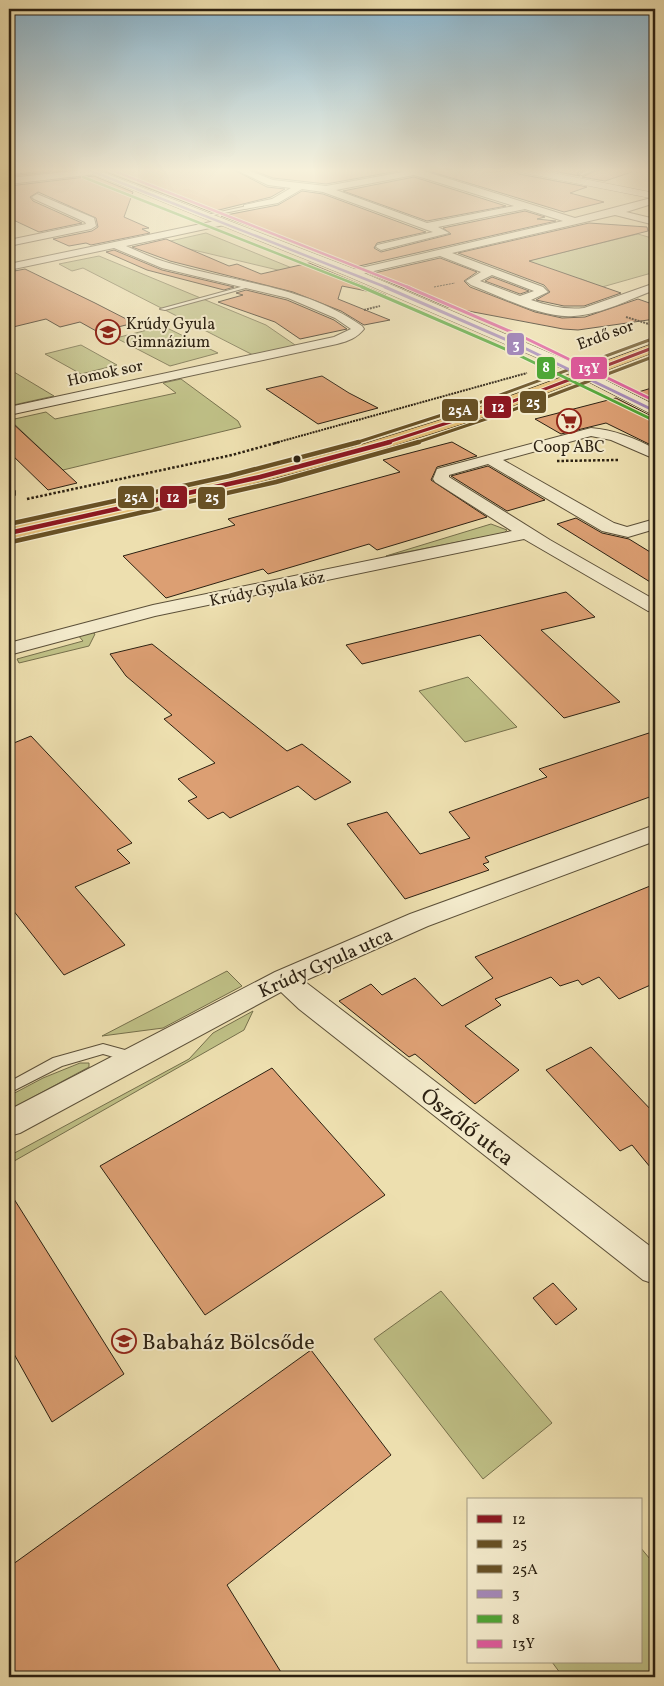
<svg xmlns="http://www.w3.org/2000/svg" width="664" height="1686" viewBox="0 0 664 1686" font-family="Vollkorn,serif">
	<rect width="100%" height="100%" fill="#eddfaf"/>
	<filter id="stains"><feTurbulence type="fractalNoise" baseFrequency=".004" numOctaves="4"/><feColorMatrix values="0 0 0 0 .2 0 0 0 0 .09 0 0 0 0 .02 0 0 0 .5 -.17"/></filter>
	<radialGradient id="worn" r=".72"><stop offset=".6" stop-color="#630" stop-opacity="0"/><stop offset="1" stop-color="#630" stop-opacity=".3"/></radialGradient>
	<g fill="#bfc086" stroke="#76704c">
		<polygon points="206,233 324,281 181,247 166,242"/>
		<polygon points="638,234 655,239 655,272 581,293 594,284 581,279 571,281 519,263"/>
		<polygon points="99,256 266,325 298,347 253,355 83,268 72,271 59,264"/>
		<polygon points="163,326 218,353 170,366 116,338"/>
		<polygon points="81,345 117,365 81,374 45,354"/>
		<polygon points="9,369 54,396 9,406"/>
		<polygon points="181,379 238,421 241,427 63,470 10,420 46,412 55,419 176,393 163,383"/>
		<polygon points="491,524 507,530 504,533 386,556"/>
		<polygon points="92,632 95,634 89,646 19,663 17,659 83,641 77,634"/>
		<polygon points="468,677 517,727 465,742 419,691"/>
		<polygon points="227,971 242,986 163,1028 102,1036"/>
		<polygon points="253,1011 244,1030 9,1164 9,1156 189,1059 213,1033"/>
		<polygon points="80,1063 89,1063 89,1067 9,1110 9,1096 43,1078"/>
		<polygon points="441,1291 552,1423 483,1479 374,1339"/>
		<polygon points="640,1547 655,1565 655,1677 563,1677 552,1662 640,1662"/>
	</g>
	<g fill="#dc9f73" stroke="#2c2112">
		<polygon points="59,169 79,169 9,176 9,175"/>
		<polygon points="98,169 232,169 267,187 285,189 271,197 211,212"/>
		<polygon points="249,169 397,169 398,171 326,184 273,178"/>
		<polygon points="422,169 512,169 519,174 587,187 570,193 604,202 564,212"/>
		<polygon points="541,169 589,169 578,172 577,175 580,176"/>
		<polygon points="600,169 631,169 632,172 605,181 582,177"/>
		<polygon points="94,176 133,192 124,217 149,228 142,229 150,233 91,245 86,243 69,246 53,239 92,231 98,227 96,218 38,192 30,197 33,201 82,223 39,232 9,218 9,186"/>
		<polygon points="414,177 506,206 427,221 343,191"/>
		<polygon points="302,191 323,194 426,232 377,243 374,248 381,252 451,234 443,228 525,211 545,217 537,219 556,221 355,267 331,258 334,257 221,216 278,205"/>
		<polygon points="589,223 647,227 648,231 529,261 621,293 584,306 564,306 536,300 550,292 544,285 458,253"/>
		<polygon points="166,239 229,266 237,264 261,274 309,263 386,295 342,286 338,299 390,320 364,325 341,311 293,292 170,261 132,247"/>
		<polygon points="114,250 162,270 234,287 224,290 147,270 106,252"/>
		<polygon points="440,258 477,272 464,281 470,287 535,312 562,318 585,317 638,299 655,305 655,319 578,330 563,329 447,307 370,274"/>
		<polygon points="25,269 95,303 134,323 98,332 80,322 60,327 46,319 9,328 9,272"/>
		<polygon points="492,277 529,291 520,294 485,281"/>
		<polygon points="246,290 287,300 334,320 347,329 300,339 275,322 218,302 243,295 236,293"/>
		<polygon points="322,376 349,393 378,408 318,424 266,389"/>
		<polygon points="655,387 655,403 635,393"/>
		<polygon points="616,398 655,418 655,447 606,423 561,434 535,419"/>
		<polygon points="9,420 77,483 48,490 9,452"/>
		<polygon points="452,442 477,456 437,467 431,480 487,517 377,550 369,544 268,574 263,569 166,598 123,556 235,525 228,519 400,472 383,460"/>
		<polygon points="488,466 545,500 507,511 451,476"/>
		<polygon points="576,518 602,533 629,539 655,555 655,585 557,524"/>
		<polygon points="566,592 595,617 541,630 620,702 564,718 480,635 362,664 346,645"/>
		<polygon points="152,644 287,751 302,744 351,782 315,800 298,786 230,818 223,812 208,819 188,801 197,797 178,779 215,763 164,719 172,715 126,676 110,654"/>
		<polygon points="655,731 655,795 485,857 489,862 483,864 489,870 405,899 347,824 387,812 420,854 470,838 449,812 547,777 539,769"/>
		<polygon points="31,736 132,843 117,850 130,863 75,887 125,945 64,975 9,905 9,745"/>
		<polygon points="655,884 655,983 619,999 599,977 582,985 578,980 560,986 551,977 495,999 501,1005 465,1026 519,1070 475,1104 415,1054 409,1057 339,1001 371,984 382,995 415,978 442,1006 493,978 475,957"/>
		<polygon points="591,1047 655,1114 655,1173 632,1145 620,1151 546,1070"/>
		<polygon points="272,1068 385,1195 205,1315 100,1166"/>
		<polygon points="9,1191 124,1374 52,1422 9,1345"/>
		<polygon points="553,1283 577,1309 556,1325 533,1298"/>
		<polygon points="311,1350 391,1455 227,1585 284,1677 9,1677 9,1567"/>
	</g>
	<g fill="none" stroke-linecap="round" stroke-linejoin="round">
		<defs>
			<g id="service">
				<polygon points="593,169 598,169 582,175 579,174"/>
				<polygon points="247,206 249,208 204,217 202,216"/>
				<polygon points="248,285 253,286 165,310 160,309"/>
				<polygon points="9,487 15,491 15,495 9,494"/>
				<polygon points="103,1044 136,1053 138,1057 136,1061 131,1062 103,1054 62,1066 9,1093 9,1082 53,1058"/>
			</g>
			<g id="minor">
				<polygon points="93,169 97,172 96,174 9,184 9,178"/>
				<path d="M234 169H245L273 180 326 186 403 172 399 169H417L575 218 655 197V203L626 212 655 219V225L615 215 452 253 543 287 548 292 531 300C549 306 565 310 584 308L655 283V290C630 299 602 314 574 316 543 319 500 296 471 285L466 281 481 272 440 256 352 276 348 275V271L563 221 525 209 438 227 449 233 381 250 376 247 377 245 433 232 323 192 302 189 278 203 244 209V205L272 199 291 188 268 185ZM414 175 514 206 427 223 336 190ZM492 275 534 291 520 296 480 281Z"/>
				<polygon points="37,194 94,218 96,226 91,229 9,246 9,240 86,224 85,222 34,199 32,197"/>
				<path d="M220 220 225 223 224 225 126 246C140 252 154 259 169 263 235 283 304 285 362 326L364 329C357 338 348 341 337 344L9 415V407L334 337 351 329 335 318 288 298 162 268 114 248 9 270V264Z"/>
				<path d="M591 428C614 430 635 438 655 449V459L611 440 591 436 503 460 614 523 627 527 655 519V529L628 537 602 531 488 464 449 475V477L550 540 655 600V612L648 611 524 539 155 616 9 655V643L153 605 512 531 435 482 433 479 437 469Z"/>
				<polygon points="655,825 655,841 428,926 304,981 655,1250 655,1284 643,1280 299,1009 281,992 20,1133 9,1136 9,1110 275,972 410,914"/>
			</g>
			<g id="tertiary">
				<polygon points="81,169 94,169 357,270 573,363 576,366 568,371 563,369 347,276"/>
				<polygon points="514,169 533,169 655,193 655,199 519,172"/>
			</g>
			<polygon id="secondary" points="568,361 655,405 655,416 563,369 560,366 563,363"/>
			<polygon id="primary" points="655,343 655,352 478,419 367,454 210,495 9,539 9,527 210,483 354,447 466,412"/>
		</defs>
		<use href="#service" stroke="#5c5039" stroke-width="2"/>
		<use href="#minor" stroke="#5c5039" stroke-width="2"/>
		<use href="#tertiary" stroke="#5c5039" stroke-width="1"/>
		<use href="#secondary" stroke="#2c2112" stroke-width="1"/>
		<use href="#primary" stroke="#2c2112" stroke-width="1"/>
		<g stroke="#2c2112" stroke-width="1" stroke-dasharray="2 1" stroke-linecap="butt">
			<polyline points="487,169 501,172"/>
			<polyline points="434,287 455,283"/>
		</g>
		<g stroke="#2c2112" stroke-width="2" stroke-dasharray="2 1" stroke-linecap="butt">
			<polyline points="364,310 380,306"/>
			<polyline points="626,317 652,325"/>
			<polyline points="275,443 527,373"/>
		</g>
		<g stroke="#2c2112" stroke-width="2.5" stroke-dasharray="2.5 2" stroke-linecap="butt">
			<polyline points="557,461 618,460"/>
			<polyline points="27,499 232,455 279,442"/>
		</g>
		<use href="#service" fill="#f3eacb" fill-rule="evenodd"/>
		<use href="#minor" fill="#f3eacb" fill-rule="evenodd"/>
		<use href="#tertiary" fill="#f3eacb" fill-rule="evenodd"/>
		<use href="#secondary" fill="#f3eacb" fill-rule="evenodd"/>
		<use href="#primary" fill="#e6c078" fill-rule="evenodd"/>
		<defs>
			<polyline id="bus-1-far1" points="385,443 503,405 655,347"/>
			<polyline id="bus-1" points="9,533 260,477 390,442"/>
			<polyline id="bus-2-far1" points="415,443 510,411 655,356"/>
			<polyline id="bus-2" points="11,542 276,482 419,442"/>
			<polyline id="bus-3-far1" points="355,443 470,406 652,339"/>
			<polyline id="bus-3" points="9,524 229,476 359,442"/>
			<polyline id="bus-4-far1" points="86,169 388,288"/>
			<polyline id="bus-4" points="385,287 516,344 655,411"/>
			<polyline id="bus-5-far1" points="83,177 365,288"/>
			<polyline id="bus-5" points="362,287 512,352 651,419"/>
			<polyline id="bus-6-far1" points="109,169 410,288"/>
			<polyline id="bus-6" points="407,287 521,336 655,401"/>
		</defs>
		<use href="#bus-1-far1" stroke="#f3eacb" stroke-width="5"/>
		<use href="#bus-1" stroke="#f3eacb" stroke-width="7"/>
		<use href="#bus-2-far1" stroke="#f3eacb" stroke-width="5"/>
		<use href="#bus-2" stroke="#f3eacb" stroke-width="7"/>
		<use href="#bus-3-far1" stroke="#f3eacb" stroke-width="5"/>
		<use href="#bus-3" stroke="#f3eacb" stroke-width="7"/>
		<use href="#bus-4-far1" stroke="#f3eacb" stroke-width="4.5"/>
		<use href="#bus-4" stroke="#f3eacb" stroke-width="5"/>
		<use href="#bus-5-far1" stroke="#f3eacb" stroke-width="4.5"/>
		<use href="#bus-5" stroke="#f3eacb" stroke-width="5"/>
		<use href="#bus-6-far1" stroke="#f3eacb" stroke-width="4.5"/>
		<use href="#bus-6" stroke="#f3eacb" stroke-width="5"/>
		<use href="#bus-1-far1" stroke="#8c1821" stroke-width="3"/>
		<use href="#bus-1" stroke="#8c1821" stroke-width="4.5"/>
		<use href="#bus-2-far1" stroke="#685125" stroke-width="3"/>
		<use href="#bus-2" stroke="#685125" stroke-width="4.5"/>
		<use href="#bus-3-far1" stroke="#685125" stroke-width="3"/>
		<use href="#bus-3" stroke="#685125" stroke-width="4.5"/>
		<use href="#bus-4-far1" stroke="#a489b9" stroke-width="2.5"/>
		<use href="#bus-4" stroke="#a489b9" stroke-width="3"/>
		<use href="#bus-5-far1" stroke="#4ea635" stroke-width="2.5"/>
		<use href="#bus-5" stroke="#4ea635" stroke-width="3"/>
		<use href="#bus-6-far1" stroke="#de5a9c" stroke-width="2.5"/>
		<use href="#bus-6" stroke="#de5a9c" stroke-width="3"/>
	</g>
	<linearGradient id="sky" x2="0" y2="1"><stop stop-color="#89b7d2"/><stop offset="0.42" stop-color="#f7f1db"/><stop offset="1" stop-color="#f7f1db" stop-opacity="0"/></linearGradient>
	<rect width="664" height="405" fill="url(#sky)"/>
	<defs>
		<symbol id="school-ring" viewBox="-11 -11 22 22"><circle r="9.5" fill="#f3eacb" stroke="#8f2418" stroke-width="1.5"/><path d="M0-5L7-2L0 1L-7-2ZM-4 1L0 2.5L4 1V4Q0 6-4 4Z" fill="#8f2418"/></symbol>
		<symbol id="supermarket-ring" viewBox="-11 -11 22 22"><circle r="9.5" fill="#f3eacb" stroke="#8f2418" stroke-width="1.5"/><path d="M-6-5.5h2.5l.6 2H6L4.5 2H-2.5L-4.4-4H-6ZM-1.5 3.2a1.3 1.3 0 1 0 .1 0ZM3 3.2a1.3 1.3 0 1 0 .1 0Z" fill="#8f2418"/></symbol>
	</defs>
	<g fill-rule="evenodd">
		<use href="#school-ring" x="94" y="318" width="28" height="28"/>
		<use href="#supermarket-ring" x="555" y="407" width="28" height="28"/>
		<use href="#school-ring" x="110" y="1327" width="28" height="28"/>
	</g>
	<circle fill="#2c2112" stroke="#f3eacb" stroke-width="2" cx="297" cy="459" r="4.5"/>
	<g text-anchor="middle" stroke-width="4" stroke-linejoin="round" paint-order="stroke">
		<g font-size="16" fill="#2c2112" stroke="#f3eacb" text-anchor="start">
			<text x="126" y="329">Krúdy Gyula<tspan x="126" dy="18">Gimnázium</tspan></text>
			<text x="569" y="452" text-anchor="middle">Coop ABC</text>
		</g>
		<g font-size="16" fill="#2c2112" stroke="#f3eacb">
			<text transform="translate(605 334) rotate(-20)" y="6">Erdő sor</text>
			<text transform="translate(105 372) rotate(-12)" y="6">Homok sor</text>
			<text transform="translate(267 588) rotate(-12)" y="6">Krúdy Gyula köz</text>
		</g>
		<g font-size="19" fill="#2c2112" stroke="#f3eacb">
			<text transform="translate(325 962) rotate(-24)" y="7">Krúdy Gyula utca</text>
		</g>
		<g font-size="22" fill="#2c2112" stroke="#f3eacb">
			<text transform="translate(468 1126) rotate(38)" y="8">Ószőlő utca</text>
		</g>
		<g font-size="22" fill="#2c2112" stroke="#f3eacb" text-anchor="start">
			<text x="142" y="1349">Babaház Bölcsőde</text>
		</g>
	</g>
	<g stroke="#f3eacb" stroke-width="2">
		<rect x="506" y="332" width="19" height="24" rx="5" fill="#a489b9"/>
		<rect x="536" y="356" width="20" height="24" rx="5" fill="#4ea635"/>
		<rect x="570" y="356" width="38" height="24" rx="5" fill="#de5a9c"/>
		<rect x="519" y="390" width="28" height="24" rx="5" fill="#685125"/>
		<rect x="483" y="395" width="29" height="24" rx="5" fill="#8c1821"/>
		<rect x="441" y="398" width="38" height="24" rx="5" fill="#685125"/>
		<rect x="117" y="485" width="38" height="24" rx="5" fill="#685125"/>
		<rect x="159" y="485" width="29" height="24" rx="5" fill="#8c1821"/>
		<rect x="197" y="486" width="29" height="24" rx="5" fill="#685125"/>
	</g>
	<g font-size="14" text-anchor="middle" font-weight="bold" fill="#fff">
		<text x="516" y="349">3</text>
		<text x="546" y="372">8</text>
		<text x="589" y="373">13Y</text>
		<text x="533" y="407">25</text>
		<text x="498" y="412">12</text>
		<text x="460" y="415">25A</text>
		<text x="136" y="502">25A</text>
		<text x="173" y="502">12</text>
		<text x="212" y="502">25</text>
	</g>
	<rect width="664" height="1686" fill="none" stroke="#eddfaf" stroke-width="30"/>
	<rect x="10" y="10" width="644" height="1666" fill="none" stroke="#2c2112" stroke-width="2.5"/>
	<rect x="15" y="15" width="634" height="1656" fill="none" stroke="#2c2112"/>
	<rect x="467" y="1498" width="175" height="165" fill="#f3eacb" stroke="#a39a81"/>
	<rect x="477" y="1515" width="25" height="8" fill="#8c1821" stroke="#a39a81"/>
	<text x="512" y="1524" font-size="15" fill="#2c2112">12</text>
	<rect x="477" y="1540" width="25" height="8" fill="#685125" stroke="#a39a81"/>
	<text x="512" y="1548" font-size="15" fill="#2c2112">25</text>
	<rect x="477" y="1565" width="25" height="8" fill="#685125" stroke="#a39a81"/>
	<text x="512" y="1574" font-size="15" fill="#2c2112">25A</text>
	<rect x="477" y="1590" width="25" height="8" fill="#a489b9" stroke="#a39a81"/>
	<text x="512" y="1598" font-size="15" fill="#2c2112">3</text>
	<rect x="477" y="1615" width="25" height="8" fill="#4ea635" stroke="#a39a81"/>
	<text x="512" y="1624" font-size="15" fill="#2c2112">8</text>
	<rect x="477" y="1640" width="25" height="8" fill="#de5a9c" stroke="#a39a81"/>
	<text x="512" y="1648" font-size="15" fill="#2c2112">13Y</text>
	<rect width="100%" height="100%" filter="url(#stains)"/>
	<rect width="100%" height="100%" fill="url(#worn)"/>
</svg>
